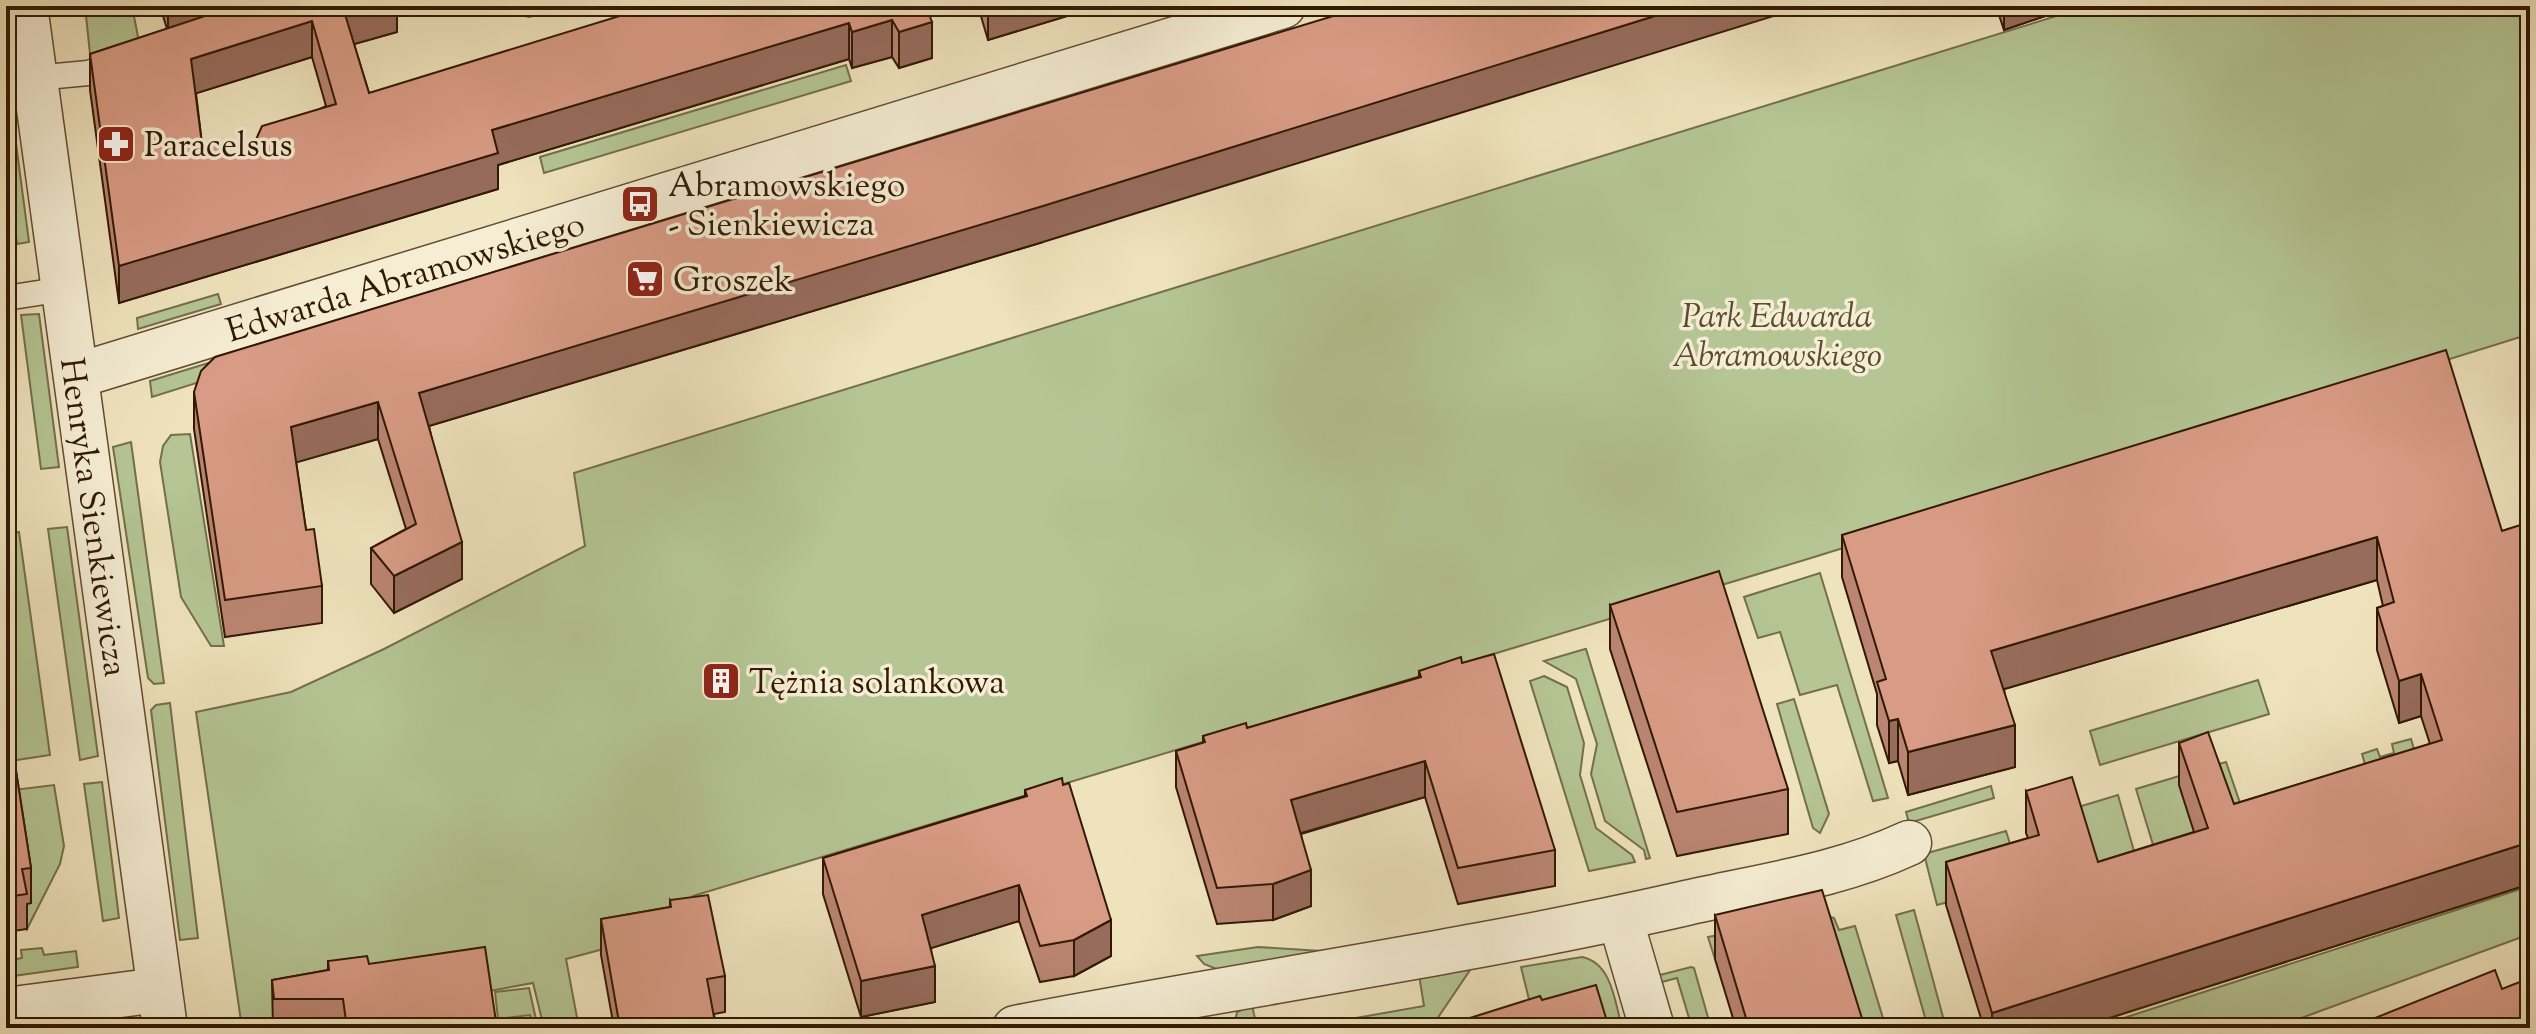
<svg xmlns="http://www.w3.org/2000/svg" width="2536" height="1034" viewBox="0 0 2536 1034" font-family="'Sorts Mill Goudy',serif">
	<rect width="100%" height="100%" fill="#efe3bd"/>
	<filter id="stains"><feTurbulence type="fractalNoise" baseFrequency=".0025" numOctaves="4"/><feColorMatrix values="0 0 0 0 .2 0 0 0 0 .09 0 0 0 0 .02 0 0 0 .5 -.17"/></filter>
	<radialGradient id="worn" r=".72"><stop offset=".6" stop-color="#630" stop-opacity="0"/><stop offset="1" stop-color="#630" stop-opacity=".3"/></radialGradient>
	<g fill="#b5c594" stroke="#746f4c" stroke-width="2">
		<polygon points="85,6 132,6 139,42 90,54"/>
		<polygon points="487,6 570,6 529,17"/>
		<polygon points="2089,6 2530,6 2530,334 1811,558 693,896 701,923 566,959 579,1028 544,1028 533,983 285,1028 242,1028 196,712 291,692 384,649 585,546 574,473"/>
		<polygon points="846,65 851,81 544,173 540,157"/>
		<polygon points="13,121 29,242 17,244 6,166 6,122"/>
		<polygon points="218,294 221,304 138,329 137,318"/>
		<polygon points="39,314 59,467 41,469 21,315"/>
		<polygon points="273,343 282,356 152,397 150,381"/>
		<polygon points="190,434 224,646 211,646 181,597 160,462 163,446 171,435"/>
		<polygon points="131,442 164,683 154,684 148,678 113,447"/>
		<polygon points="67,527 98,756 80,760 48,529"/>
		<polygon points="19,532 50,755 10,761 6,730 6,534"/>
		<polygon points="1820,573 1888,798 1873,801 1837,685 1800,695 1780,632 1758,638 1744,597"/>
		<polygon points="1585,649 1586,649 1650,858 1646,859 1644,850 1605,821 1591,774 1597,744 1576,679 1544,661"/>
		<polygon points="1544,676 1567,687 1584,743 1580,775 1596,828 1632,855 1635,862 1589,871 1530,681"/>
		<polygon points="2258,680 2269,714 2100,765 2090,731"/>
		<polygon points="1794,699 1829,814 1820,833 1813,828 1777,704"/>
		<polygon points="170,703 198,938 180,940 151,710 156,705"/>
		<polygon points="2411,739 2423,780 2374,795 2362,754 2377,749 2380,757 2394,753 2392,744"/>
		<polygon points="2226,762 2253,841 2189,813 2208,871 2165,884 2136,789"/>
		<polygon points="102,782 119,918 103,921 84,784"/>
		<polygon points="54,785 64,846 60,864 27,929 23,904 31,903 13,790"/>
		<polygon points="1991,786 1994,798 1909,823 1906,812"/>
		<polygon points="2118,795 2134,851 2092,865 2075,808"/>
		<polygon points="2006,831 2022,882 1937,905 1924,854"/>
		<polygon points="2530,886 2530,934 2274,1028 2093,1028"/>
		<polygon points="1914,910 1946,1028 1928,1028 1896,915"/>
		<polygon points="1819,915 1834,918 1839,930 1855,926 1886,1028 1851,1028 1822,935 1715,959 1708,937"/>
		<polygon points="1258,947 1338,952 1224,972 1204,964 1197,956"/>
		<polygon points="42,948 44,955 76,951 78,967 6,977 6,961 22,958 21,950"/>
		<path d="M1582 957C1612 963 1615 1002 1622 1028H1536L1521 967Z"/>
		<polygon points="1460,967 1470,970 1431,1028 1299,1028 1424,1006 1419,975"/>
		<polygon points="1691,967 1694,968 1711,1028 1692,1028 1677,978 1658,983 1656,976"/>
		<polygon points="529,988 538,1028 532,1028 530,1015 498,1019 495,992"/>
		<polygon points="1252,1005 1257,1028 1234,1028 1237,1012"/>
	</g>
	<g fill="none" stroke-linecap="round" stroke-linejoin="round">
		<defs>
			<g id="service">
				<polyline points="35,78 88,73 119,63"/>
				<polyline points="6,298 64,289"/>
			</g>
			<g id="minor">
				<polyline points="76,376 1283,6"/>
				<polyline points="1620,918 1652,1028"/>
				<path d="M1015 1028C1236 985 1461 954 1682 904 1759 886 1836 877 1909 843"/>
			</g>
			<g id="tertiary">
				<polyline points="25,6 165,1028"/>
				<polyline points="6,1010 158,990"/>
			</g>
		</defs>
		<use href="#service" stroke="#614c32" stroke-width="27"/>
		<use href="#minor" stroke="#614c32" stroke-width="47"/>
		<use href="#tertiary" stroke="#614c32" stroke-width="47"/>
		<use href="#service" stroke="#f5edd4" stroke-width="24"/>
		<use href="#minor" stroke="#f5edd4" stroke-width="44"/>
		<use href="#tertiary" stroke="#f5edd4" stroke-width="44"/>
	</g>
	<g fill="#ba8572" stroke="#321904" stroke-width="2" fill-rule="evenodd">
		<path d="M160 6H397V32L354 44 369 93 926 6 932 58 899 68 892 57 852 68 849 59 498 165V189L119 303 90 90V54L167 29ZM312 57 326 106 254 144H202L196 93Z"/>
		<polygon points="978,6 1100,6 988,40"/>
		<polygon points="1996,6 2051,6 2051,14 2004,30"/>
		<polygon points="1043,242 429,426 462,579 394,613 371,584 371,548 406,529 378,439 296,462 306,530 322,586 322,623 225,637 194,429 194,392"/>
		<polygon points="2530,522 2530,884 2078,1028 1984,1028 1946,905 1946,862 2028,838 2026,833 2026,791 2098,862 2194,832 2179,785 2179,743 2234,804 2430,744 2421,716 2399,723 2377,650 2377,608 2383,606 2377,580 2004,689 2015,767 1908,795 1898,761 1889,763 1877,725 1877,694 1842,577 1842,535 2502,531"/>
		<polygon points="1610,605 1788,789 1788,834 1677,856 1610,649"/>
		<polygon points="1462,663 1555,850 1555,886 1458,904 1425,797 1301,834 1311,906 1273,920 1217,924 1176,787 1176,751 1203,743 1203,736 1247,728 1419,677 1419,671"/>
		<polygon points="6,706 31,868 31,903 27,904 27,929 6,932"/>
		<polygon points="1025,790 1111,956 1074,976 1040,982 1019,921 931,948 935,1002 861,1017 823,894 823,858 1025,796"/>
		<polygon points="670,900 725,976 725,1012 714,1014 716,1028 614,1028 601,955 601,919 670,907"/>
		<polygon points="1715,915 1865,1028 1736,1028 1715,959"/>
		<polygon points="328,961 369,964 497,1028 273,1028 272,980 328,970"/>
	</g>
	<g fill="#976c5d" stroke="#321904" stroke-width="2">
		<polygon points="183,6 248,6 168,32 168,11"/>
		<polygon points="361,6 397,6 397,32 344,47 344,11"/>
		<polygon points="988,6 1100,6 988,40"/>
		<polygon points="1687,6 1806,6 1043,242 419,429 419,393"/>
		<polygon points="2004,6 2051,6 2051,14 2004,30"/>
		<polygon points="892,20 892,57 852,68 852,32"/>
		<polygon points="312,21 312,57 191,95 191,59"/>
		<polygon points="932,22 932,58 899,68 899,32"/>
		<polygon points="849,23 849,59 498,165 498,189 119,303 119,266 492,130"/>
		<polygon points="378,402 378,439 291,464 291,427"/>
		<polygon points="2377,537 2377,580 1991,693 1991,651"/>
		<polygon points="462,542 462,579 394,613 394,576"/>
		<polygon points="2421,674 2421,716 2399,723 2399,681"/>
		<polygon points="1898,719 1898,761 1889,763 1889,721"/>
		<polygon points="2015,725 2015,767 1908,795 1908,752"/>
		<polygon points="1425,761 1425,797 1291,836 1291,800"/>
		<polygon points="2530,842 2530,884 2078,1028 1992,1028 1992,1013"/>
		<polygon points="1311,870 1311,906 1273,920 1273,884"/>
		<polygon points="1019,885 1019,921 922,951 922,915"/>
		<polygon points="1111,920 1111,956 1074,976 1074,940"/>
		<polygon points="935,966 935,1002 861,1017 861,981"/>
	</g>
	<g fill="#d89b85" stroke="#321904" stroke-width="2" fill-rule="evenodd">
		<polygon points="167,6 183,6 168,11"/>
		<path d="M235 6H361L344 11 369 93 652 6H926L932 22 899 32 892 20 852 32 849 23 492 130 498 153 119 266 90 54ZM312 21 336 104 262 126 254 144H202L191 59Z"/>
		<polygon points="1366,6 1687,6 1043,206 419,393 462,542 394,576 371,548 416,524 378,402 291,427 306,530 314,529 322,586 225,600 194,392 201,371 215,357"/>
		<polygon points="2446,350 2502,531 2530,522 2530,842 1992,1013 1946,862 2039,835 2026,791 2072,777 2098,862 2208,828 2179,743 2208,732 2234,804 2442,740 2421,674 2399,681 2377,608 2394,602 2377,537 1991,651 2015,725 1908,752 1898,719 1889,721 1877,682 1886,679 1842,535"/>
		<polygon points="1719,571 1788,789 1677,812 1610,605"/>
		<polygon points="1494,654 1555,850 1458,868 1425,761 1291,800 1311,870 1273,884 1217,888 1176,751 1205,742 1203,736 1246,723 1247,728 1421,677 1419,671 1461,657 1462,663"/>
		<polygon points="6,706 31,868 22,869 27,894 6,897"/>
		<polygon points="1062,778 1063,785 1069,783 1111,920 1074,940 1040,946 1019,885 922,915 935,966 861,981 823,858 1027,796 1025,790"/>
		<polygon points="1822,890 1865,1028 1749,1028 1715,915"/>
		<polygon points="708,895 725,976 707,979 716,1028 620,1028 601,919 671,907 670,900"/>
		<polygon points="485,947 497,1028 347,1028 343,999 274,999 272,980 329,970 328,961 367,956 369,964"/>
		<polygon points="2495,970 2502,989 2530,978 2530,1028 2350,1028"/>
		<polygon points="1596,985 1609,1028 1473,1028 1470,1018 1540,996 1542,1000"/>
		<polygon points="110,1022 110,1028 67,1028"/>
	</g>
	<defs>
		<symbol id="pharmacy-square" viewBox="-11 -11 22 22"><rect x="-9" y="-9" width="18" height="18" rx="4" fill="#8f2418" stroke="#f5edd4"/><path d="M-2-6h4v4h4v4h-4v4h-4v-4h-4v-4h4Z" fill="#fff"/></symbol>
		<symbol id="bus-square" viewBox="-11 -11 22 22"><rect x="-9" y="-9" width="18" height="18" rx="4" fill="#8f2418" stroke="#f5edd4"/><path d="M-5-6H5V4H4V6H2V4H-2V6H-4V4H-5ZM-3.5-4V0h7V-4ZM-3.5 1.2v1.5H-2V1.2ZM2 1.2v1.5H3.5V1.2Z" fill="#fff"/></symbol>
		<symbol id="supermarket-square" viewBox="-11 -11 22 22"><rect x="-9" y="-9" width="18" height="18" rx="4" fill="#8f2418" stroke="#f5edd4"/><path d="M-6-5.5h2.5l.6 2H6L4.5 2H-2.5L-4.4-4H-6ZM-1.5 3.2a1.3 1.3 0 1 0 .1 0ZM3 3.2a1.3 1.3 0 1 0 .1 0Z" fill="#fff"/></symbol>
		<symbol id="building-square" viewBox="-11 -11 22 22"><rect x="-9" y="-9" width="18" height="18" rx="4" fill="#8f2418" stroke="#f5edd4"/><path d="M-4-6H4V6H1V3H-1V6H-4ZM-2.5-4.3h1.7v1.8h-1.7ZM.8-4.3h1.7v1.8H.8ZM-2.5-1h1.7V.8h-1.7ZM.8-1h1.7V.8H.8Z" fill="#fff"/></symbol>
	</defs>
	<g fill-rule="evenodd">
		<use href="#pharmacy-square" x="94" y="122" width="44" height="44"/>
		<use href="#bus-square" x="618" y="182" width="44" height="44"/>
		<use href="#supermarket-square" x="623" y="257" width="44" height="44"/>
		<use href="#building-square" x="699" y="659" width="44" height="44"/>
	</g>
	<g text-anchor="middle" stroke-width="7" stroke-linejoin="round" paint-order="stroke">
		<g font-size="34" fill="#321904" stroke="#f5edd4" text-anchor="start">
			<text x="144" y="156">Paracelsus</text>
			<text x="668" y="196">Abramowskiego<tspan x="668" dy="39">- Sienkiewicza</tspan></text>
			<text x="673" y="291">Groszek</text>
			<text x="749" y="693">Tężnia solankowa</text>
		</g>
		<g font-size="34" fill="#321904" stroke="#f5edd4">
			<text transform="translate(405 276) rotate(-17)" y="12">Edwarda Abramowskiego</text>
			<text transform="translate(95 517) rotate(82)" y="12">Henryka Sienkiewicza</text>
		</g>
		<g font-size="34" font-style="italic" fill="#594d2f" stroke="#f5edd4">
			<text x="1777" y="327">Park Edwarda<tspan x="1777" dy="39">Abramowskiego</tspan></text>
		</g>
	</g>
	<rect width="2536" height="1034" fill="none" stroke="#efe3bd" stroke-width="32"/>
	<rect x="8" y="8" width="2520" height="1018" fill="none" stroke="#321904" stroke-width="4"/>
	<rect x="16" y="16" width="2504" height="1002" fill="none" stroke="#321904" stroke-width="2"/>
	<rect width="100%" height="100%" filter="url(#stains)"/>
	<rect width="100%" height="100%" fill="url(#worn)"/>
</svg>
